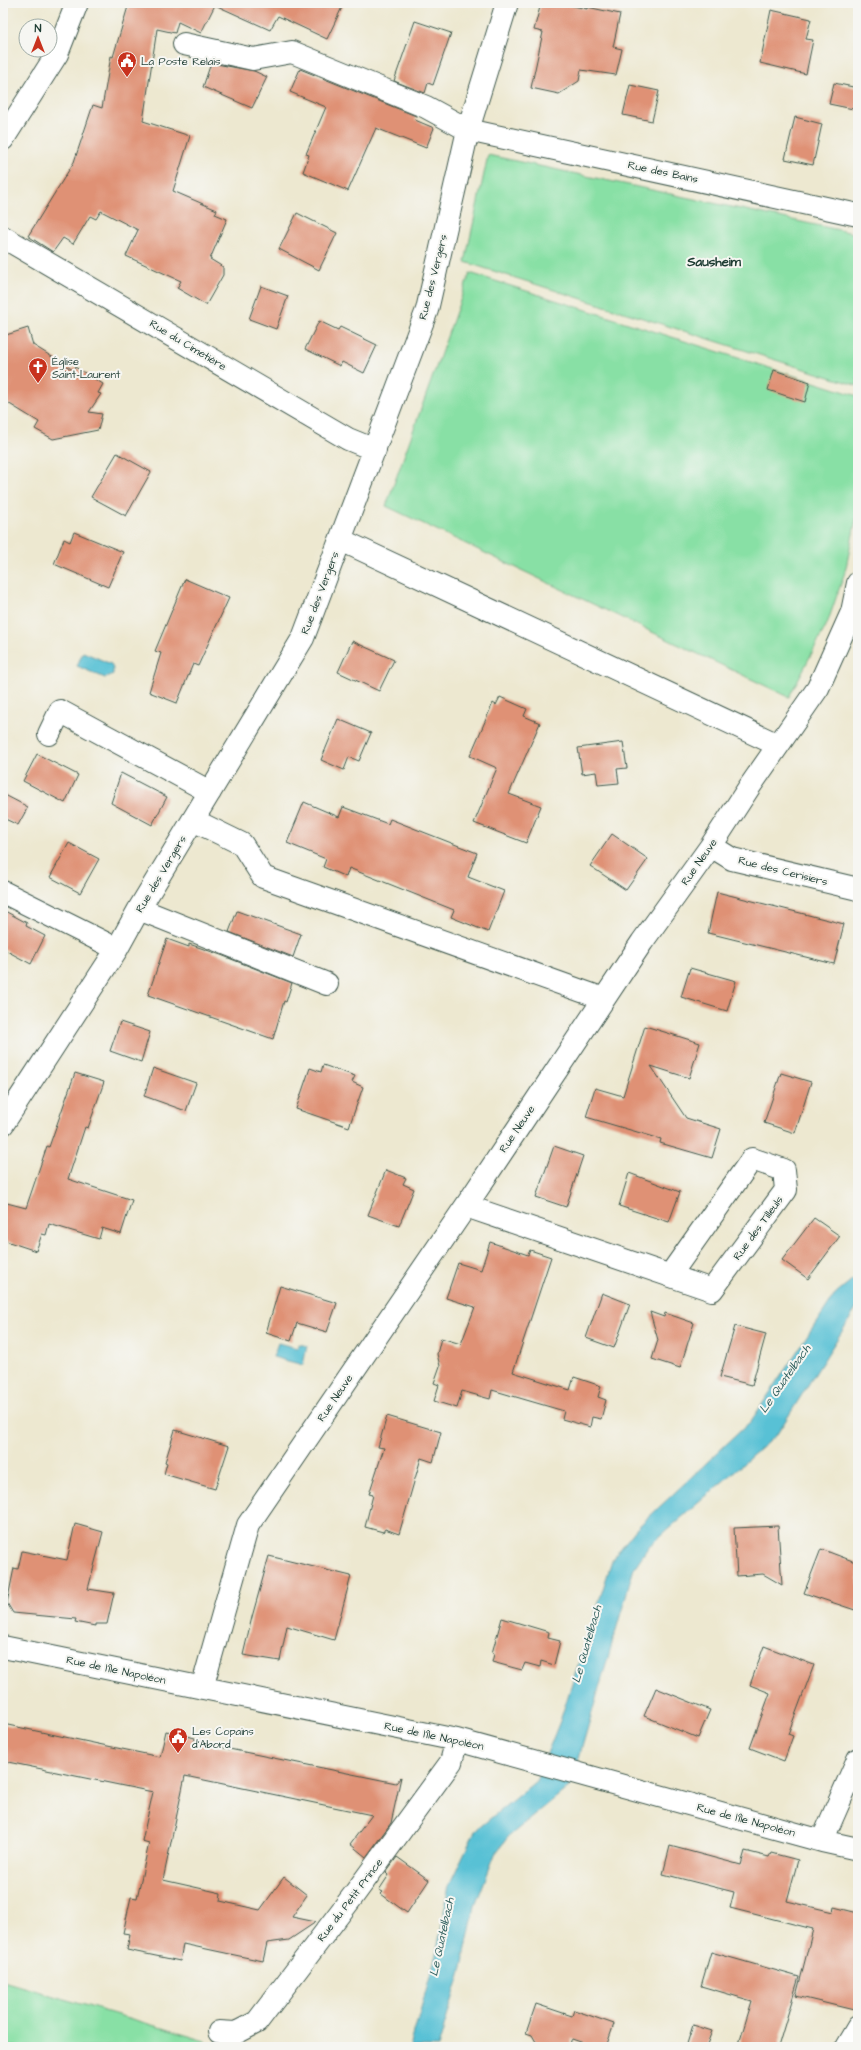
<svg xmlns="http://www.w3.org/2000/svg" width="861" height="2050" font-family="'Architects Daughter',sans-serif">
	<style>
		.green { fill: #88e0a5; stroke: #548e6c }
		.water { fill: #59c1d5; stroke: #3c7f84 }
		.building { fill: #df9174 }
		.lines { fill: none; stroke-linecap: round; stroke-linejoin: round }
		.minor-casing { stroke: #3e574b; stroke-width: 24 }
		.major-casing { stroke: #3e574b; stroke-width: 24 }
		.minor { stroke: #fff; stroke-width: 22 }
		.major { stroke: #fff; stroke-width: 22 }
		.labels { text-anchor: middle; dominant-baseline: central; stroke-width: 4; stroke-linejoin: round; paint-order: stroke }
		.poi-label { font-size: 11px; fill: #1f3d34; stroke: #f6f6f2; text-anchor: start }
		.street-label { font-size: 11px; fill: #1f3d34; stroke: #f6f6f2 }
		.water-label { font-size: 12px; font-style: italic; fill: #2e5e5c; stroke: #f6f6f2 }
		.quarter-label { font-size: 13px; font-weight: bold; fill: #1f3d34; stroke: #f6f6f2 }
	</style>
	<rect width="100%" height="100%" fill="#f6f6f2"/>
	<filter id="ink" filterUnits="userSpaceOnUse"><feTurbulence type="fractalNoise" baseFrequency=".025" numOctaves="2"/><feDisplacementMap in="SourceGraphic" scale="8" xChannelSelector="R" yChannelSelector="G"/><feConvolveMatrix kernelMatrix="1 2 1 2 8 2 1 2 1" color-interpolation-filters="sRGB"/></filter>
	<filter id="wash" filterUnits="userSpaceOnUse"><feTurbulence type="fractalNoise" baseFrequency=".012" numOctaves="4" result="noise"/><feDisplacementMap in="SourceGraphic" scale="16" xChannelSelector="R" yChannelSelector="G"/><feGaussianBlur stdDeviation="0.9" result="paint"/><feColorMatrix in="noise" values="0 0 0 0 0 0 0 0 0 0 0 0 0 0 0 0 0 1.4 0 .05"/><feComposite in="paint" operator="in"/></filter>
	<g filter="url(#wash)">
		<rect width="100%" height="100%" fill="#ede8d0"/>
		<path class="green" d="M 488,155 L 858,234 L 858,386 L 465,262 Z
			M 470,273 L 858,396 L 858,510 L 845,572 L 827,624 L 789,697 L 386,506 Z
			M 3,1981 L 206,2041 L 208,2047 L 3,2047 Z"/>
		<path class="water" d="M 83,652 L 111,664 L 113,669 L 113,674 L 105,678 L 77,666 Z
			M 858,1275 L 858,1306 L 777,1434 L 649,1546 L 634,1568 L 571,1785 L 508,1837 L 495,1854 L 475,1906 L 461,1971 L 438,2047 L 410,2047 L 437,1951 L 449,1885 L 475,1831 L 536,1781 L 560,1721 L 613,1558 L 637,1528 L 751,1421 L 836,1293 Z
			M 278,1343 L 297,1348 L 299,1344 L 307,1346 L 303,1365 L 273,1357 Z"/>
		<g id="blocks">
			<path class="building" d="M 129,3 L 344,3 L 327,39 L 278,16 L 270,30 L 215,5 L 201,33 L 178,22 L 175,33 L 157,29 L 143,121 L 190,136 L 173,191 L 217,210 L 215,214 L 227,219 L 210,259 L 223,267 L 223,275 L 206,305 L 177,288 L 181,281 L 126,256 L 138,230 L 101,211 L 96,219 L 90,216 L 73,244 L 63,238 L 53,252 L 28,236 L 74,162 L 93,105 L 102,108 L 111,56 L 113,57 Z
				M 541,3 L 559,3 L 587,9 L 587,7 L 620,14 L 613,47 L 622,49 L 616,75 L 581,70 L 579,81 L 559,94 L 531,88 L 543,32 L 534,30 Z
				M 771,10 L 811,19 L 806,39 L 813,40 L 806,74 L 760,63 Z
				M 415,21 L 451,33 L 433,85 L 428,83 L 425,93 L 394,81 Z
				M 211,63 L 254,71 L 267,77 L 252,108 L 203,87 Z
				M 300,69 L 416,116 L 415,120 L 434,128 L 426,148 L 376,128 L 348,191 L 303,172 L 309,155 L 306,154 L 326,107 L 290,92 Z
				M 834,83 L 858,88 L 858,110 L 829,104 Z
				M 630,85 L 659,91 L 652,121 L 623,115 Z
				M 795,117 L 822,124 L 813,165 L 785,159 Z
				M 297,213 L 337,233 L 319,270 L 279,249 Z
				M 261,286 L 288,296 L 276,329 L 249,319 Z
				M 319,321 L 338,330 L 340,327 L 377,345 L 364,373 L 342,362 L 340,366 L 305,349 Z
				M 28,328 L 33,345 L 73,370 L 75,367 L 103,384 L 98,393 L 101,394 L 89,412 L 102,414 L 98,430 L 53,439 L 35,429 L 39,422 L 3,400 L 3,336 Z
				M 774,370 L 810,382 L 805,402 L 768,390 Z
				M 117,453 L 151,472 L 126,516 L 91,497 Z
				M 74,532 L 123,552 L 108,587 L 54,564 L 64,539 L 70,542 Z
				M 185,579 L 229,598 L 198,666 L 193,664 L 177,703 L 149,692 L 161,653 L 155,651 Z
				M 352,641 L 394,660 L 379,691 L 338,672 Z
				M 500,697 L 527,709 L 524,716 L 540,723 L 509,794 L 541,806 L 526,843 L 474,823 L 497,768 L 470,756 L 493,703 L 496,705 Z
				M 338,719 L 371,733 L 359,761 L 349,757 L 344,770 L 321,760 Z
				M 623,742 L 627,768 L 617,769 L 619,783 L 598,785 L 596,772 L 582,774 L 578,748 Z
				M 37,754 L 78,775 L 65,803 L 23,781 Z
				M 121,773 L 167,797 L 152,825 L 111,803 Z
				M 3,794 L 28,807 L 18,825 L 3,818 Z
				M 304,802 L 339,817 L 343,807 L 388,824 L 390,819 L 477,853 L 468,877 L 504,891 L 488,932 L 451,917 L 454,910 L 349,868 L 346,877 L 323,867 L 326,859 L 287,843 Z
				M 612,834 L 648,859 L 626,890 L 590,866 Z
				M 69,843 L 99,859 L 80,893 L 50,877 Z
				M 717,892 L 844,924 L 834,964 L 708,933 Z
				M 3,910 L 27,923 L 26,926 L 45,936 L 31,964 L 3,949 Z
				M 237,911 L 301,934 L 293,957 L 229,932 Z
				M 167,939 L 189,947 L 189,944 L 221,955 L 292,983 L 286,1002 L 284,1001 L 273,1039 L 148,995 Z
				M 690,968 L 736,981 L 727,1011 L 681,997 Z
				M 120,1022 L 150,1032 L 141,1062 L 110,1051 Z
				M 645,1026 L 700,1043 L 689,1078 L 651,1066 L 686,1118 L 721,1129 L 712,1158 L 660,1143 L 661,1139 L 586,1117 L 595,1088 L 623,1096 Z
				M 323,1065 L 355,1076 L 352,1082 L 363,1087 L 349,1127 L 296,1109 L 310,1068 L 321,1072 Z
				M 153,1068 L 196,1083 L 186,1111 L 144,1096 Z
				M 75,1073 L 104,1082 L 88,1128 L 85,1127 L 68,1179 L 132,1200 L 121,1234 L 102,1228 L 99,1239 L 49,1224 L 46,1235 L 42,1234 L 36,1251 L 3,1240 L 3,1202 L 26,1208 L 47,1146 L 49,1147 Z
				M 781,1073 L 811,1082 L 795,1133 L 764,1123 Z
				M 554,1146 L 583,1156 L 566,1207 L 536,1197 Z
				M 386,1170 L 406,1178 L 403,1184 L 414,1189 L 399,1226 L 368,1215 Z
				M 629,1173 L 680,1192 L 669,1222 L 619,1206 Z
				M 814,1218 L 840,1236 L 808,1279 L 782,1260 Z
				M 490,1242 L 528,1255 L 530,1250 L 551,1257 L 513,1372 L 570,1390 L 574,1377 L 601,1386 L 598,1397 L 606,1400 L 601,1419 L 592,1417 L 590,1427 L 562,1419 L 564,1411 L 492,1390 L 490,1399 L 462,1391 L 457,1408 L 434,1401 L 439,1385 L 434,1383 L 440,1366 L 437,1354 L 441,1338 L 461,1344 L 475,1307 L 446,1298 L 458,1263 L 481,1270 Z
				M 280,1286 L 337,1303 L 327,1332 L 297,1323 L 291,1341 L 266,1333 Z
				M 602,1293 L 630,1304 L 614,1348 L 586,1338 Z
				M 650,1312 L 664,1317 L 665,1313 L 694,1323 L 680,1368 L 652,1359 L 658,1340 Z
				M 735,1326 L 766,1334 L 752,1385 L 720,1377 Z
				M 387,1416 L 441,1432 L 433,1462 L 421,1458 L 399,1534 L 385,1529 L 383,1532 L 365,1527 L 373,1495 L 369,1494 L 384,1448 L 378,1447 Z
				M 175,1430 L 229,1446 L 215,1489 L 164,1474 L 167,1463 L 165,1462 Z
				M 75,1524 L 103,1532 L 88,1589 L 114,1593 L 107,1624 L 95,1624 L 95,1626 L 75,1622 L 76,1619 L 13,1613 L 7,1603 L 14,1568 L 18,1569 L 22,1551 L 67,1560 Z
				M 778,1526 L 782,1585 L 763,1574 L 737,1576 L 734,1528 Z
				M 821,1549 L 858,1563 L 858,1611 L 804,1593 Z
				M 269,1556 L 351,1576 L 334,1640 L 287,1626 L 280,1661 L 243,1655 L 252,1617 Z
				M 502,1618 L 549,1632 L 548,1638 L 560,1641 L 554,1665 L 541,1661 L 540,1667 L 525,1663 L 522,1670 L 492,1662 L 494,1654 L 492,1653 Z
				M 764,1646 L 814,1665 L 788,1734 L 793,1736 L 784,1761 L 750,1748 L 770,1693 L 750,1685 Z
				M 656,1688 L 710,1710 L 698,1738 L 644,1716 Z
				M 3,1724 L 160,1757 L 166,1731 L 195,1738 L 195,1742 L 396,1783 L 401,1777 L 391,1823 L 366,1857 L 350,1844 L 372,1815 L 185,1776 L 163,1880 L 221,1893 L 220,1901 L 260,1910 L 284,1877 L 307,1895 L 292,1917 L 316,1922 L 289,1940 L 267,1943 L 263,1961 L 183,1944 L 180,1961 L 127,1950 L 130,1934 L 123,1933 L 131,1897 L 137,1898 L 149,1843 L 142,1841 L 153,1792 L 3,1761 Z
				M 670,1846 L 741,1865 L 745,1851 L 769,1857 L 771,1853 L 798,1860 L 787,1901 L 833,1912 L 834,1907 L 858,1913 L 858,2011 L 796,1996 L 813,1929 L 730,1908 L 734,1892 L 663,1874 Z
				M 397,1857 L 429,1880 L 407,1913 L 381,1894 L 383,1892 L 379,1890 L 389,1875 L 386,1872 Z
				M 711,1952 L 799,1977 L 778,2047 L 738,2047 L 752,2001 L 701,1986 Z
				M 536,2004 L 572,2016 L 574,2010 L 614,2024 L 606,2047 L 595,2047 L 572,2039 L 569,2047 L 549,2047 L 536,2042 L 532,2035 L 526,2033 Z
				M 693,2025 L 712,2031 L 706,2047 L 686,2047 Z"/>
		</g>
	</g>
	<g filter="url(#ink)">
		<use href="#blocks" fill-opacity="0" stroke="#3e574b" stroke-width="1"/>
		<g class="lines">
			<defs>
				<path id="minor" d="M 184,44 L 253,59 L 292,52 L 426,107 L 468,130 L 858,215
					M 3,237 L 348,439 L 375,450
					M 341,540 L 778,745
					M 49,734 L 60,711 L 210,792
					M 193,820 L 242,844 L 263,877 L 604,999
					M 711,846 L 732,859 L 858,889
					M 3,892 L 117,949
					M 139,909 L 327,984
					M 3,1124 L 117,949 L 139,909 L 303,638 L 427,310 L 468,130 L 507,3
					M 466,1206 L 712,1290 L 786,1190 L 784,1170 L 752,1159 L 670,1275
					M 3,1647 L 457,1740 L 822,1841 L 858,1849
					M 202,1688 L 248,1525 L 466,1206 L 642,942 L 711,846 L 748,789 L 818,688 L 852,612 L 858,583
					M 822,1841 L 858,1759
					M 219,2032 L 236,2033 L 257,2022 L 353,1896 L 451,1762 L 457,1740
					M 846,2047 L 858,2027"/>
				<path id="major" d="M 3,139 L 57,54 L 77,3"/>
			</defs>
			<use href="#minor" class="minor-casing"/>
			<use href="#major" class="major-casing"/>
			<use href="#minor" class="minor"/>
			<use href="#major" class="major"/>
		</g>
	</g>
	<defs>
		<symbol id="civic-pin" viewBox="-11 -11 22 30"><path d="M0 17L-7.5 6A9.5 9.5 0 1 1 7.5 6Z" fill="#c8321e" stroke="#f6f6f2"/><path d="M-.6-6.5H3V-4.5H.6V-3L4-1V1h2V6H-6V1h2V-1L-.6-3ZM-1.2 2.5V6h2.4V2.5Z" fill="#fff"/></symbol>
		<symbol id="church-pin" viewBox="-11 -11 22 30"><path d="M0 17L-7.5 6A9.5 9.5 0 1 1 7.5 6Z" fill="#c8321e" stroke="#f6f6f2"/><path d="M-1.2-6h2.4v3.5h3.3v2.4h-3.3V6h-2.4V-.1h-3.3v-2.4h3.3Z" fill="#fff"/></symbol>
	</defs>
	<g fill-rule="evenodd">
		<use href="#civic-pin" x="116" y="50" width="22" height="30"/>
		<use href="#church-pin" x="27" y="356" width="22" height="30"/>
		<use href="#civic-pin" x="167" y="1726" width="22" height="30"/>
	</g>
	<g class="labels">
		<g class="poi-label">
			<text x="141" y="61">La Poste Relais</text>
			<text x="52" y="361">Église<tspan x="52" dy="13">Saint-Laurent</tspan></text>
			<text x="192" y="1731">Les Copains<tspan x="192" dy="13">d'Abord</tspan></text>
		</g>
		<g class="street-label">
			<text transform="translate(663 172) rotate(12)">Rue des Bains</text>
			<text transform="translate(433 277) rotate(-76)">Rue des Vergers</text>
			<text transform="translate(188 345) rotate(31)">Rue du Cimetière</text>
			<text transform="translate(320 593) rotate(-69)">Rue des Vergers</text>
			<text transform="translate(699 862) rotate(-55)">Rue Neuve</text>
			<text transform="translate(783 871) rotate(14)">Rue des Cerisiers</text>
			<text transform="translate(161 874) rotate(-59)">Rue des Vergers</text>
			<text transform="translate(517 1129) rotate(-56)">Rue Neuve</text>
			<text transform="translate(758 1228) rotate(-54)">Rue des Tilleuls</text>
			<text transform="translate(335 1398) rotate(-56)">Rue Neuve</text>
			<text transform="translate(116 1670) rotate(12)">Rue de l'Île Napoléon</text>
			<text transform="translate(434 1736) rotate(12)">Rue de l'Île Napoléon</text>
			<text transform="translate(746 1820) rotate(15)">Rue de l'Île Napoléon</text>
			<text transform="translate(350 1900) rotate(-53)">Rue du Petit Prince</text>
		</g>
		<g class="water-label">
			<text transform="translate(785 1379) rotate(-55)">Le Quatelbach</text>
			<text transform="translate(587 1644) rotate(-74)">Le Quatelbach</text>
			<text transform="translate(442 1937) rotate(-78)">Le Quatelbach</text>
		</g>
		<g class="quarter-label">
			<text x="714" y="262">Sausheim</text>
		</g>
	</g>
	<rect width="861" height="2050" fill="none" stroke="#f6f6f2" stroke-width="16"/>
	<g transform="translate(38 38)"><circle r="19" fill="#f6f6f2" stroke="#a0aca6"/>
	<path d="M0-3L7 15L0 10L-7 15Z" fill="#c8321e"/>
	<text y="-6" font-size="11" font-weight="bold" text-anchor="middle" fill="#1f3d34">N</text>
	</g>
</svg>
